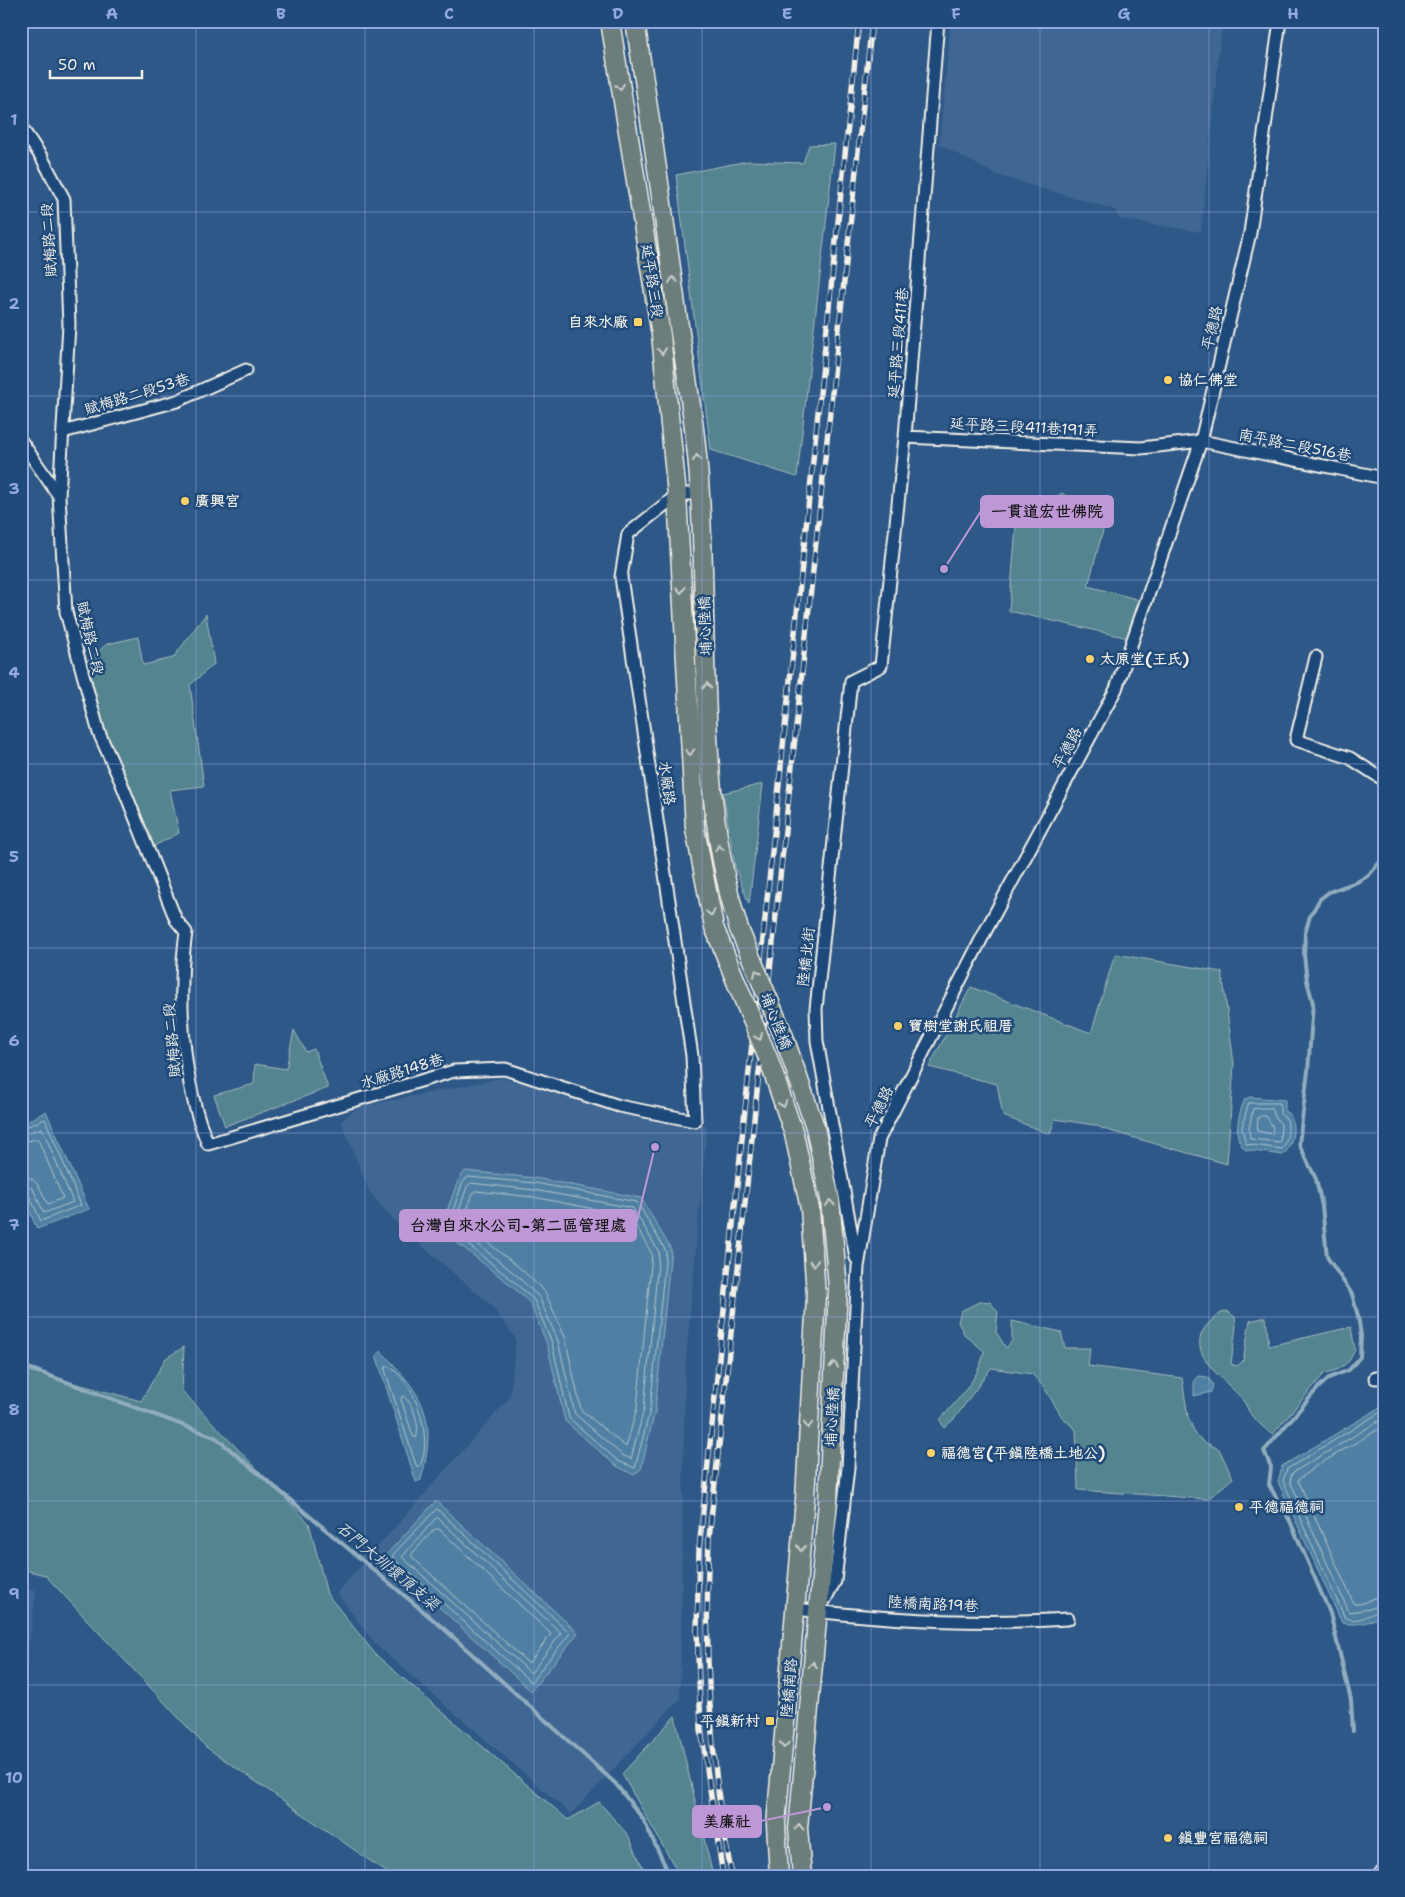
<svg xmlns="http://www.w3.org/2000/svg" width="1405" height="1897" font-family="'Shantell Sans','LXGW WenKai TC',sans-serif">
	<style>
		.built { fill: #3f6693 }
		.green { fill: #528490; stroke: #a3babc }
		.water { fill: #4f80a3; stroke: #91adbf }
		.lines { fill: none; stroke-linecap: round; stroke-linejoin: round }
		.shore { stroke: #b2c4cc; stroke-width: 1 }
		.stream { stroke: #91adbf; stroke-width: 4 }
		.street-casing { stroke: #f4f1e8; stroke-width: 15 }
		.secondary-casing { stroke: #f4f1e8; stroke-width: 20 }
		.primary-casing { stroke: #f4f1e8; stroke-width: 21 }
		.street { stroke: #1f4a7a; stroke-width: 11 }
		.secondary { stroke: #1f4a7a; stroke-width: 16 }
		.primary { stroke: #6c7e7c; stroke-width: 18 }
		.rail-casing { stroke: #f4f1e8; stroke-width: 5.5 }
		.rail { stroke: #1f4a7a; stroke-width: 4; stroke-dasharray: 11; stroke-linecap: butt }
		.primary-bridge-casing { stroke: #f4f1e8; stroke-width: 21; stroke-linecap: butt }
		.primary-bridge { stroke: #6c7e7c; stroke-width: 18 }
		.oneway { stroke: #cbcec8 }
		.grid { fill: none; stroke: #93a8e1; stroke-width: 1; stroke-opacity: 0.55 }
		.poi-dot { fill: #ffd166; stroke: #1f4a7a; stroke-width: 2 }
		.labels { text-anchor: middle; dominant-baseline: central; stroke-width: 5; stroke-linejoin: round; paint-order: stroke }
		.street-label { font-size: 15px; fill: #f4f1e8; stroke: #1f4a7a }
		.poi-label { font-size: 15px; font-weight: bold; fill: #f4f1e8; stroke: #1f4a7a; text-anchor: start }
		.water-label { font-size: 16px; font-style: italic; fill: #dbe0de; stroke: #1f4a7a }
		.leader { fill: none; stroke: #be98d6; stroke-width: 2 }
		.callout-dot { fill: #be98d6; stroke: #1f4a7a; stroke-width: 2 }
		.callout { fill: #be98d6; stroke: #be98d6; stroke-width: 2 }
		.callout-label { font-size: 16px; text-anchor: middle; font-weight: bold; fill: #111 }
		.neatline { fill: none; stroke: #93a8e1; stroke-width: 2 }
		.grid-label { font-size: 16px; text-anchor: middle; font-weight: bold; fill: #93a8e1 }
	</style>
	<rect width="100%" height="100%" fill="#2e5887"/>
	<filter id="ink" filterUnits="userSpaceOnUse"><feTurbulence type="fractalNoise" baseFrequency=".02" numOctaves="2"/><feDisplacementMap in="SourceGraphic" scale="10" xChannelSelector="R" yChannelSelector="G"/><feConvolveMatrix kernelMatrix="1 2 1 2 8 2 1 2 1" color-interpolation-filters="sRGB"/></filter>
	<g filter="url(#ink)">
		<path class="built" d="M 951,21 L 1222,21 L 1201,232 L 1119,219 L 1115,210 L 996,175 L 939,144 Z
			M 502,1078 L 614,1108 L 707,1125 L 685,1371 L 680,1699 L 571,1814 L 376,1645 L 337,1593 L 510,1397 L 516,1339 L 492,1306 L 402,1229 L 370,1193 L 341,1121 L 358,1107 Z
			M 21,1587 L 36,1591 L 21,1705 Z"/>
		<path class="green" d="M 835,144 L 797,477 L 711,450 L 676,175 L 748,161 L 803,163 L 809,145 Z
			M 1062,493 L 1079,505 L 1108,512 L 1088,586 L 1140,600 L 1128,638 L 1009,611 L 1016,527 Z
			M 206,614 L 214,664 L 190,685 L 204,786 L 170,790 L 179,833 L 154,846 L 102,721 L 87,661 L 107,644 L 138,637 L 143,665 L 173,658 Z
			M 763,784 L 749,904 L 735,867 L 723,793 Z
			M 1115,954 L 1222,972 L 1234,1064 L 1227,1164 L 1110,1131 L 1094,1125 L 1055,1119 L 1050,1134 L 1003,1116 L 997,1084 L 929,1067 L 971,987 L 1091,1033 Z
			M 294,1030 L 306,1052 L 314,1049 L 328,1088 L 225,1126 L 214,1095 L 254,1084 L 255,1064 L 286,1069 Z
			M 981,1301 L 990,1302 L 998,1312 L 996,1332 L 1006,1348 L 1012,1341 L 1012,1321 L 1061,1332 L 1065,1348 L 1090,1348 L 1088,1366 L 1182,1378 L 1188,1417 L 1196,1435 L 1204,1442 L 1219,1449 L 1233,1478 L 1208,1499 L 1078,1490 L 1076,1430 L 1062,1417 L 1043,1386 L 1032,1374 L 991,1368 L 955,1418 L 944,1428 L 940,1420 C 957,1400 980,1378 984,1351 L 964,1334 L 958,1322 L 961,1311 Z
			M 1226,1311 L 1235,1317 L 1236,1326 L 1231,1364 L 1237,1366 L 1243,1361 L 1250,1321 L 1266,1317 L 1269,1346 L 1351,1327 L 1355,1350 L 1349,1361 L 1339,1369 L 1324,1374 L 1272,1435 C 1266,1429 1258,1423 1252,1416 C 1248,1411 1246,1404 1242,1399 C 1227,1380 1181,1353 1208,1324 C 1214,1318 1218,1314 1226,1311 Z
			M 184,1347 L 182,1391 L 309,1523 L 327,1594 L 376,1655 L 568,1820 L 599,1802 L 628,1835 L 647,1876 L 392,1876 L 206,1747 L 45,1575 L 21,1569 L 21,1369 L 141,1401 L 166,1358 Z
			M 675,1716 L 713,1876 L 680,1876 L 622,1774 Z"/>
		<path class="water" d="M 1250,1097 L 1285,1100 L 1285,1112 L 1290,1114 C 1296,1126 1293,1146 1283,1155 L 1246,1150 C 1231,1139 1239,1113 1245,1099 Z
			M 46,1111 L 89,1209 L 37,1229 L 21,1190 L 21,1125 Z
			M 465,1171 L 535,1178 L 641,1198 L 671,1249 L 655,1411 L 641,1469 L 634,1475 L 615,1465 L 565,1421 L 547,1344 L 530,1303 L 508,1283 L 440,1229 L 458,1181 Z
			M 381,1351 C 424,1396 438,1417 421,1480 L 416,1482 L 376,1355 Z
			M 1198,1376 L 1208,1377 L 1213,1385 L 1211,1392 L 1194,1396 L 1194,1380 Z
			M 1384,1405 L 1384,1613 C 1372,1623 1357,1626 1342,1623 L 1278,1482 L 1282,1466 Z
			M 436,1501 L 578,1633 L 531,1691 L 384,1557 Z"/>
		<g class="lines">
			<path class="shore" d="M 1249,1103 L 1280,1103 L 1280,1114 L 1287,1119 C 1289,1128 1288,1141 1282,1149 L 1246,1144 L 1242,1128 Z
				M 1272,1108 L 1275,1117 L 1281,1124 L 1280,1142 L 1250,1139 L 1249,1129 L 1253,1109 Z
				M 1261,1116 L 1266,1116 L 1273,1127 L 1272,1134 L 1257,1131 L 1258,1118 Z
				M 21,1129 L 45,1119 L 81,1205 L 41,1221 L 28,1193 L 21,1190
				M 21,1135 L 42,1128 L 73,1202 L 44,1213 L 33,1189 L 21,1184
				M 21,1142 L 38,1139 L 63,1198 L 48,1204 C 40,1191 39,1177 21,1176
				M 468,1177 L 535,1183 L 637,1202 L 666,1251 L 650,1410 L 635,1468 L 618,1461 L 569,1418 L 552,1343 L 534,1300 L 511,1279 L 447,1228 L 462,1184 Z
				M 471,1183 L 534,1190 L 633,1208 L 659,1252 L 644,1409 L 631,1459 L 622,1455 L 575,1414 L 558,1341 L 539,1297 L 515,1274 L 454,1225 L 467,1187 Z
				M 476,1191 L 533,1197 L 630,1216 L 652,1254 L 637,1408 L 626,1447 L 581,1410 L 565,1337 L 545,1292 L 520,1268 L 463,1223 L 473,1193 Z
				M 387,1366 C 415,1377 435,1442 419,1467 L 416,1465 L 385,1370 Z
				M 403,1396 C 413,1402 421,1427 416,1438 L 413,1436 L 401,1399 Z
				M 1384,1410 L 1287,1469 L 1283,1481 L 1345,1618 C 1362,1624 1371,1611 1384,1610
				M 1384,1418 L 1292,1473 L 1290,1481 L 1349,1612 L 1370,1609 L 1384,1603
				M 1384,1426 L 1316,1466 L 1298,1480 L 1354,1604 C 1365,1606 1372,1596 1384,1596
				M 437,1509 L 570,1633 L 531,1682 L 393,1558 L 393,1555 Z
				M 438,1518 L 561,1633 L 531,1673 L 402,1557 L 435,1519 Z
				M 435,1529 L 439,1529 L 551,1634 L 530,1662 L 527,1662 L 412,1557 L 412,1554 Z"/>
			<path class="stream" d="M 21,1365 L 215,1437 L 442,1627 L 615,1783 L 643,1819 L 670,1876
				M 1353,1731 L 1351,1700 L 1330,1613 L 1290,1521 L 1269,1485 L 1271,1467 L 1264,1451 L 1318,1388 L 1329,1378 L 1349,1370 L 1360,1357 L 1361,1336 L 1358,1316 L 1352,1294 L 1327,1257 L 1322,1206 L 1316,1179 L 1299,1144 L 1308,1071 L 1313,1003 L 1307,981 L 1304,955 L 1305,933 L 1310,916 L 1320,899 L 1329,892 L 1357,882 L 1369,875 L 1384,857"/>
			<defs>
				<path id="street" d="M 21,127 L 42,158 L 64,199 L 69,325 L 59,496 L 66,612 L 99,733 L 121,782 L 176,920 L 186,932 C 177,997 182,1084 208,1144 L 454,1071 L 505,1069 L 619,1106 L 695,1121 L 692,1056 L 621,577 L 628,534 L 677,495 L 700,493
					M 63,432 L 177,401 L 246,370
					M 905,437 L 1141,448 L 1201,441 L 1384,478
					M 21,441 L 59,496
					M 1316,657 L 1296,740 L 1350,758 L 1384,780
					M 856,1258 L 817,1041 L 816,1009 L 851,681 L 881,666 L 905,437 L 938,21
					M 1375,1378 L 1384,1378
					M 822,1605 L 835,1581 L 848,1468 L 858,1267 L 879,1139 L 986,930 L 1116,689 L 1201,441 L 1250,233 L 1280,21
					M 796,1609 C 887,1620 977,1625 1068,1619"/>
				<path id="secondary" d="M 1381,1876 L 1384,1874"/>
				<path id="primary" d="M 610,21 L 661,335 L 677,495 L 695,829 L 714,927 L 737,984
					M 635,21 C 650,118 664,215 677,313 C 686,373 697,434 700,495 C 709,637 696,793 739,929
					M 783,1034 L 815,1127 L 830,1200 L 838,1288 L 828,1501 L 798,1828 L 802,1876
					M 768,1058 L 794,1134 L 810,1209 L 816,1295 L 805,1499 L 776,1824 L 779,1876"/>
			</defs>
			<use href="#street" class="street-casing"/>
			<use href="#secondary" class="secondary-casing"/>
			<use href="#primary" class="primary-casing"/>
			<use href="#street" class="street"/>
			<use href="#secondary" class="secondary"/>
			<use href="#primary" class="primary"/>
			<defs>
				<path id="rail" d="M 723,1876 L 701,1729 L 697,1631 L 699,1549 L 859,21
					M 732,1876 C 709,1764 704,1651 709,1538 L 872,21"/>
			</defs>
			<use href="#rail" class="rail-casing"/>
			<use href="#rail" class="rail"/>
			<defs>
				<path id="primary-bridge" d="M 739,929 L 783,1034
					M 737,984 L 768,1058"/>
			</defs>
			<use href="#primary-bridge" class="primary-bridge-casing"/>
			<use href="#primary-bridge" class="primary-bridge"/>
		</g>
		<defs><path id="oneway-chevron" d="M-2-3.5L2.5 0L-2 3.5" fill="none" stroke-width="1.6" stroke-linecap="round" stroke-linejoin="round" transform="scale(1.25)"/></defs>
		<g class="oneway">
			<use href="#oneway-chevron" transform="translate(620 87) rotate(81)"/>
			<use href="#oneway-chevron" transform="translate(673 280) rotate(-98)"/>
			<use href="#oneway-chevron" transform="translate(662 351) rotate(84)"/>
			<use href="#oneway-chevron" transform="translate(697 458) rotate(-96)"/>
			<use href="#oneway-chevron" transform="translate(681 590) rotate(87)"/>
			<use href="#oneway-chevron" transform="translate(707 686) rotate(-92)"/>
			<use href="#oneway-chevron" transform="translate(690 752) rotate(86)"/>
			<use href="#oneway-chevron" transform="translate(719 848) rotate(-100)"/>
			<use href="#oneway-chevron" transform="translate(711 913) rotate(78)"/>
			<use href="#oneway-chevron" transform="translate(757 973) rotate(-113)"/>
			<use href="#oneway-chevron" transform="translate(759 1037) rotate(68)"/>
			<use href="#oneway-chevron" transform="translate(783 1104) rotate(71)"/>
			<use href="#oneway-chevron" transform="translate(830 1203) rotate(-97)"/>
			<use href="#oneway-chevron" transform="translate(814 1263) rotate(86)"/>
			<use href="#oneway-chevron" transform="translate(834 1365) rotate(-87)"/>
			<use href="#oneway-chevron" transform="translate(808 1425) rotate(92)"/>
			<use href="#oneway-chevron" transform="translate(801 1548) rotate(95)"/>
			<use href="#oneway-chevron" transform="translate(813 1665) rotate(-85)"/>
			<use href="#oneway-chevron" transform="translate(784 1745) rotate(95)"/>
			<use href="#oneway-chevron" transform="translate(799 1827) rotate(-89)"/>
		</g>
	</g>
	<path class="grid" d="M 196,21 L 196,1876M 365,21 L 365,1876M 534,21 L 534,1876M 702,21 L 702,1876M 871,21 L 871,1876M 1040,21 L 1040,1876M 1209,21 L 1209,1876M 21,212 L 1384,212M 21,396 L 1384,396M 21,580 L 1384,580M 21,764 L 1384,764M 21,948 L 1384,948M 21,1133 L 1384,1133M 21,1317 L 1384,1317M 21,1501 L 1384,1501M 21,1685 L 1384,1685"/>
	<g class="poi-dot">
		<rect x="633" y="317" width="10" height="10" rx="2.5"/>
		<circle cx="1168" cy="380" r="5"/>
		<circle cx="185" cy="501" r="5"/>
		<circle cx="1090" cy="659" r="5"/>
		<circle cx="898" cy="1026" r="5"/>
		<circle cx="931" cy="1453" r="5"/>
		<circle cx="1239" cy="1507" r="5"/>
		<rect x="765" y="1716" width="10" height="10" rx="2.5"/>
		<circle cx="1168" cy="1838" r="5"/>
	</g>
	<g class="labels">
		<g class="street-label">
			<text transform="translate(49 240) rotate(-94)">賦梅路二段</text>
			<text transform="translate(652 281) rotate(81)">延平路三段</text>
			<text transform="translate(1212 328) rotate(-77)">平德路</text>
			<text transform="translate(898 343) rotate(-85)">延平路三段411巷</text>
			<text transform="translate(137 394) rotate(-17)">賦梅路二段53巷</text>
			<text transform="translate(1024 427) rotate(3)">延平路三段411巷191弄</text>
			<text transform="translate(1295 445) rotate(11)">南平路二段516巷</text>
			<text transform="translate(705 626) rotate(-92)">埔心陸橋</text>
			<text transform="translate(90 638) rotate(77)">賦梅路二段</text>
			<text transform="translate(1067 748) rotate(-62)">平德路</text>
			<text transform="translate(667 783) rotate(82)">水廠路</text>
			<text transform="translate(806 957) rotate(-84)">陸橋北街</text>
			<text transform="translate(776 1021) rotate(68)">埔心陸橋</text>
			<text transform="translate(172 1040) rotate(-95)">賦梅路二段</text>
			<text transform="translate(402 1071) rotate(-17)">水廠路148巷</text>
			<text transform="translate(879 1107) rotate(-63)">平德路</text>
			<text transform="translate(832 1417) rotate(-87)">埔心陸橋</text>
			<text transform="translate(933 1604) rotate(3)">陸橋南路19巷</text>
			<text transform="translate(789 1688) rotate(-85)">陸橋南路</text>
		</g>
		<g class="poi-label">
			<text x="628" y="322" text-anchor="end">自來水廠</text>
			<text x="1178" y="380">協仁佛堂</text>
			<text x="195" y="501">廣興宮</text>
			<text x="1100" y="659">太原堂(王氏)</text>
			<text x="908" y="1026">寶樹堂謝氏祖厝</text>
			<text x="941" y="1453">福德宮(平鎮陸橋土地公)</text>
			<text x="1249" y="1507">平德福德祠</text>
			<text x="760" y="1721" text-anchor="end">平鎮新村</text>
			<text x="1178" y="1838">鎮豐宮福德祠</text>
		</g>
		<g class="water-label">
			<text transform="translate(388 1566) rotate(40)">石門大圳環頂支渠</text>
		</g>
	</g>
	<path class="leader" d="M944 569L981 511M655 1147L636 1225M827 1807L761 1821"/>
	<g class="callout-dot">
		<circle cx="944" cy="569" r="5"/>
		<circle cx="655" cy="1147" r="5"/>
		<circle cx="827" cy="1807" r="5"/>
	</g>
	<g class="callout">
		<rect x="981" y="496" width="132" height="31" rx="5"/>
		<rect x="400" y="1210" width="236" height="31" rx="5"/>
		<rect x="693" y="1806" width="68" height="31" rx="5"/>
	</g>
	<g class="callout-label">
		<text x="1047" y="517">一貫道宏世佛院</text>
		<text x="518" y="1231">台灣自來水公司-第二區管理處</text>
		<text x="727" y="1827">美廉社</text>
	</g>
	<rect width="1405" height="1897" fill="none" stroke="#1f4a7a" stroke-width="55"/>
	<path d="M50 70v8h92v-8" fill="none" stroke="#f4f1e8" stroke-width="2.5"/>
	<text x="58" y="70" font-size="15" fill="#f4f1e8" stroke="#1f4a7a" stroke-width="4" paint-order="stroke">50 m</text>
	<rect x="28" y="28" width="1350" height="1842" class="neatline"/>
	<g class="grid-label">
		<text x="112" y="19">A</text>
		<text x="281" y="19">B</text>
		<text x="449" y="19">C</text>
		<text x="618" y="19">D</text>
		<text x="787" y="19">E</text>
		<text x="956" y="19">F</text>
		<text x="1124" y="19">G</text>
		<text x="1293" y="19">H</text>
		<text x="14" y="125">1</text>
		<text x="14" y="309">2</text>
		<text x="14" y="494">3</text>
		<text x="14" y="678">4</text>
		<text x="14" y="862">5</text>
		<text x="14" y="1046">6</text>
		<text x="14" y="1230">7</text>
		<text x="14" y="1415">8</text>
		<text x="14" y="1599">9</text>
		<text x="14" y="1783">10</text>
	</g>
</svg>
